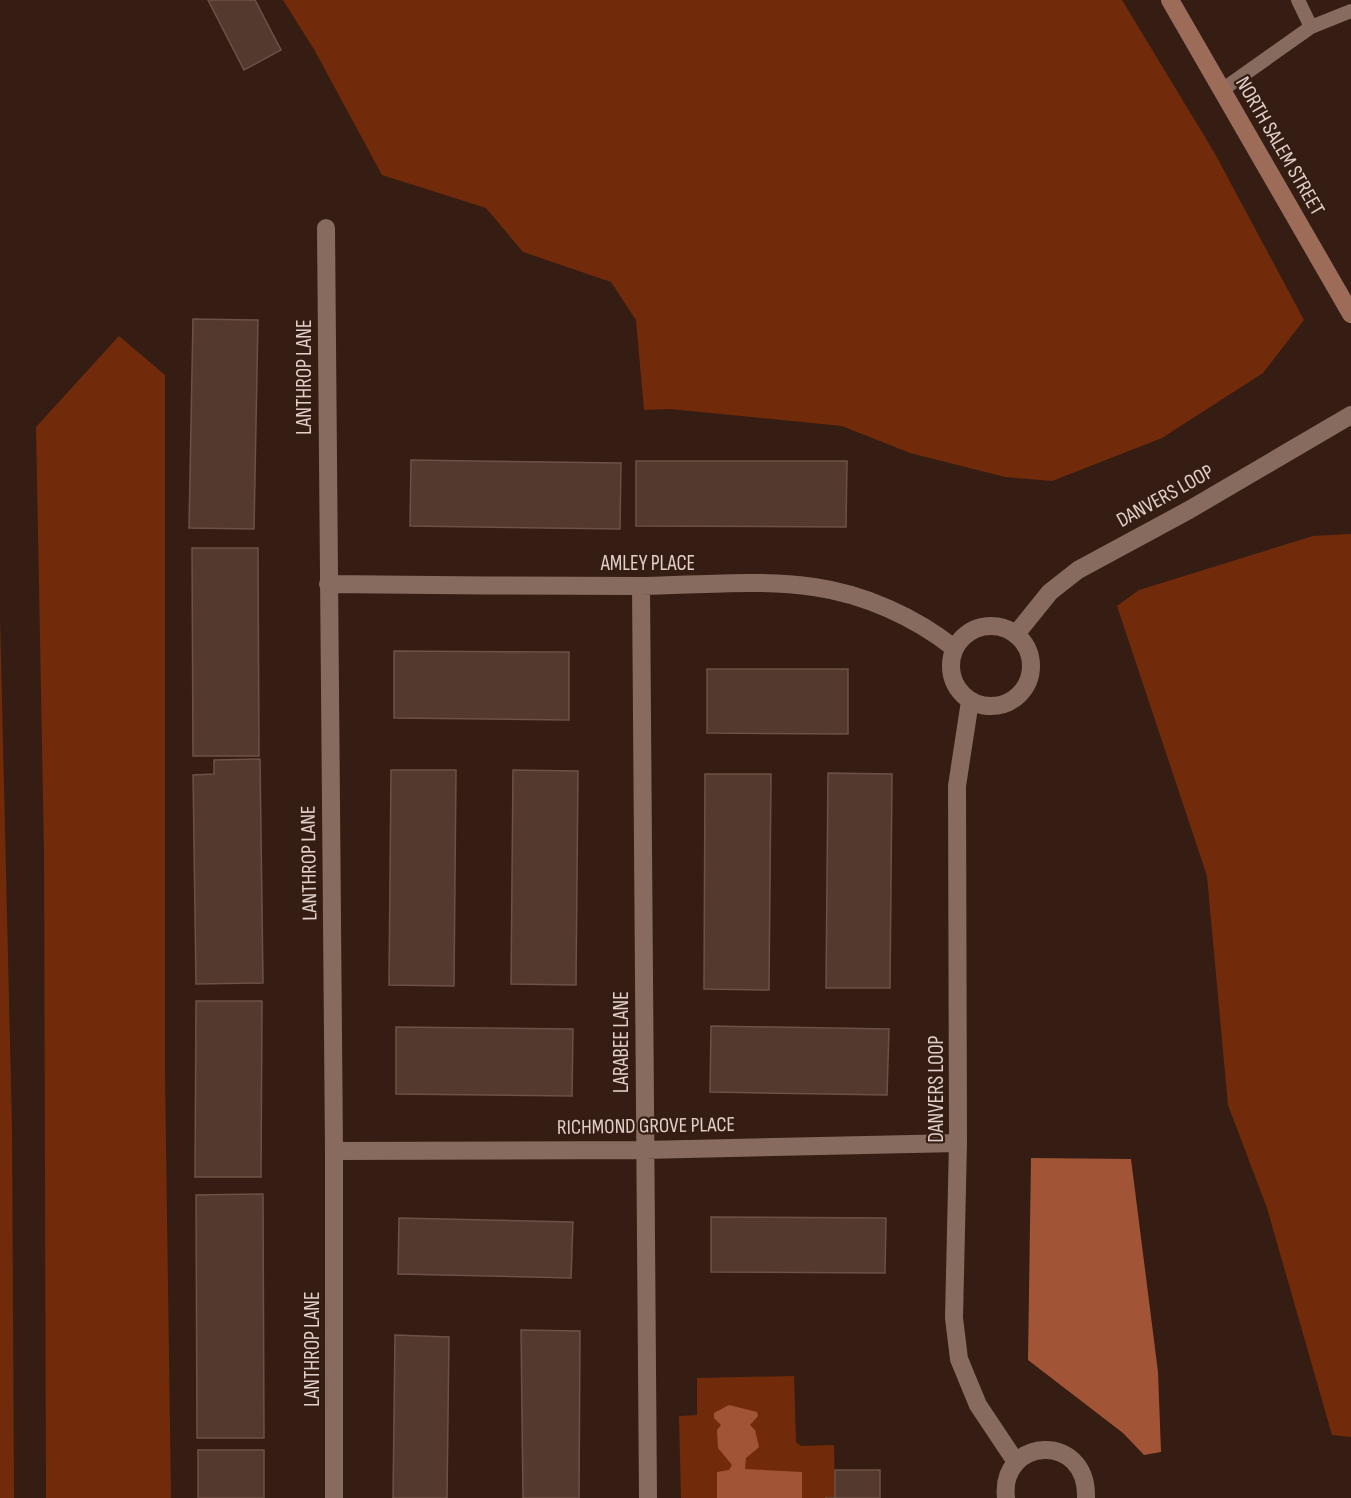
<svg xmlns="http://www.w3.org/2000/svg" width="1351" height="1498" font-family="'Sofia Sans Condensed',sans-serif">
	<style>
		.green { fill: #712b0b }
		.water { fill: #a25536 }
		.building { fill: #54392f; stroke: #6d5146; stroke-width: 1.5 }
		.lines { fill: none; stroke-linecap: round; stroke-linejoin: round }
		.lane { stroke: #886b5f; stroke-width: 14 }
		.street { stroke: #886b5f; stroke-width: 18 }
		.secondary { stroke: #9d6c59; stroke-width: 18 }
		.labels { text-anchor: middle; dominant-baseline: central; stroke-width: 4.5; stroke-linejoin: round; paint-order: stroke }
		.street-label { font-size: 21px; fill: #e1d0ca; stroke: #351d13 }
	</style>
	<rect width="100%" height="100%" fill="#351d13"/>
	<path class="green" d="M 283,0 L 1122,0 L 1214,152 L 1304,320 L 1263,373 L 1162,438 L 1052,481 L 1005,477 L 910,453 L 842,426 L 670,409 L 644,410 L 636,320 L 611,282 L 523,252 L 486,208 L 382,175 L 315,51 Z
		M 119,336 L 165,375 L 165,1073 L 171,1498 L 46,1498 L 44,851 L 36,427 Z
		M 1351,534 L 1351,1437 L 1332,1435 L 1267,1208 L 1228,1105 L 1207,876 L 1117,606 L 1139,590 L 1313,536 Z
		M 0,616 L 12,1128 L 14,1498 L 0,1498 Z
		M 794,1376 L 796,1442 L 801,1446 L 834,1445 L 835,1498 L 681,1498 L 679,1416 L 697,1415 L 697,1378 Z"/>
	<path class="water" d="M 1031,1158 L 1131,1159 L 1158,1372 L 1161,1452 L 1144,1455 L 1123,1433 L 1028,1360 Z
		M 729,1405 L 757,1412 L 758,1416 L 750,1425 L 755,1430 L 759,1447 L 746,1458 L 745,1469 L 802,1472 L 802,1498 L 717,1498 L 717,1472 L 729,1470 L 732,1465 L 718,1448 L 717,1430 L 721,1425 L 714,1418 L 714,1413 Z"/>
	<path class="building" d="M 208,0 L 255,0 L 281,50 L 244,70 Z
		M 193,319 L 258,320 L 254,529 L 189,528 Z
		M 411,460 L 621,463 L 620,529 L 410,526 Z
		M 636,461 L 847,461 L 846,527 L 636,526 Z
		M 192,548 L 258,548 L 259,756 L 193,756 Z
		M 394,651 L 569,652 L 569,720 L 394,718 Z
		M 707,669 L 848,669 L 848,734 L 707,733 Z
		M 260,759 L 263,983 L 196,984 L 193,775 L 214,774 L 214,760 Z
		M 391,770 L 456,770 L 454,986 L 389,985 Z
		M 513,770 L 578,771 L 576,985 L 511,984 Z
		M 828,773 L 892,774 L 890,988 L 826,988 Z
		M 705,774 L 771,774 L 769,990 L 704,989 Z
		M 196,1001 L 262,1001 L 261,1177 L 195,1177 Z
		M 711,1026 L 889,1029 L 887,1095 L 710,1092 Z
		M 396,1027 L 573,1029 L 572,1096 L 396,1094 Z
		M 263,1194 L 264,1438 L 197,1438 L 196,1195 Z
		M 711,1217 L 886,1218 L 885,1273 L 711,1272 Z
		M 399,1218 L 573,1222 L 571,1278 L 398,1274 Z
		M 521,1330 L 580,1331 L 579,1498 L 523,1498 Z
		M 395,1335 L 449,1337 L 447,1498 L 393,1498 Z
		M 198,1450 L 264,1450 L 264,1498 L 198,1498 Z
		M 835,1470 L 880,1470 L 880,1498 L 825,1498 L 835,1498 Z"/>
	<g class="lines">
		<path class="lane" d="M 1298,0 L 1311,27
			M 1222,90 L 1311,27 L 1351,11"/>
		<path class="street" d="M 326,228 L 334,1151 L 334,1498
			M 328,584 C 433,585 537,586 642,586 C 699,585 758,579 814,587 C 864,594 915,617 954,648
			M 641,586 L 648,1498
			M951 666a40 40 0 1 1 80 0a40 40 0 1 1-80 0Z
			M 1016,634 L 1050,592 L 1078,570 L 1189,510 L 1351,415
			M 970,701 L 957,786 L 958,1143 L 954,1318 L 959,1359 L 978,1405 L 1016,1462
			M 334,1151 L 644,1150 L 958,1143
			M 1006,1498 C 999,1437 1088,1431 1086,1498"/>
		<path class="secondary" d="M 1170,0 L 1351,314"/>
	</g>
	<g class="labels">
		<g class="street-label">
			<text transform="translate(1280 146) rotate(60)">NORTH SALEM STREET</text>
			<text transform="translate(304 377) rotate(-90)">LANTHROP LANE</text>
			<text transform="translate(1165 496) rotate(-29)">DANVERS LOOP</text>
			<text x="648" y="563">AMLEY PLACE</text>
			<text transform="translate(309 863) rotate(-91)">LANTHROP LANE</text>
			<text transform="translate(621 1042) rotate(-90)">LARABEE LANE</text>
			<text transform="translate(936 1089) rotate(-90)">DANVERS LOOP</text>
			<text transform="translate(646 1126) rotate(-1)">RICHMOND GROVE PLACE</text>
			<text transform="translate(312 1349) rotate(-90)">LANTHROP LANE</text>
		</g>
	</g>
</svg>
